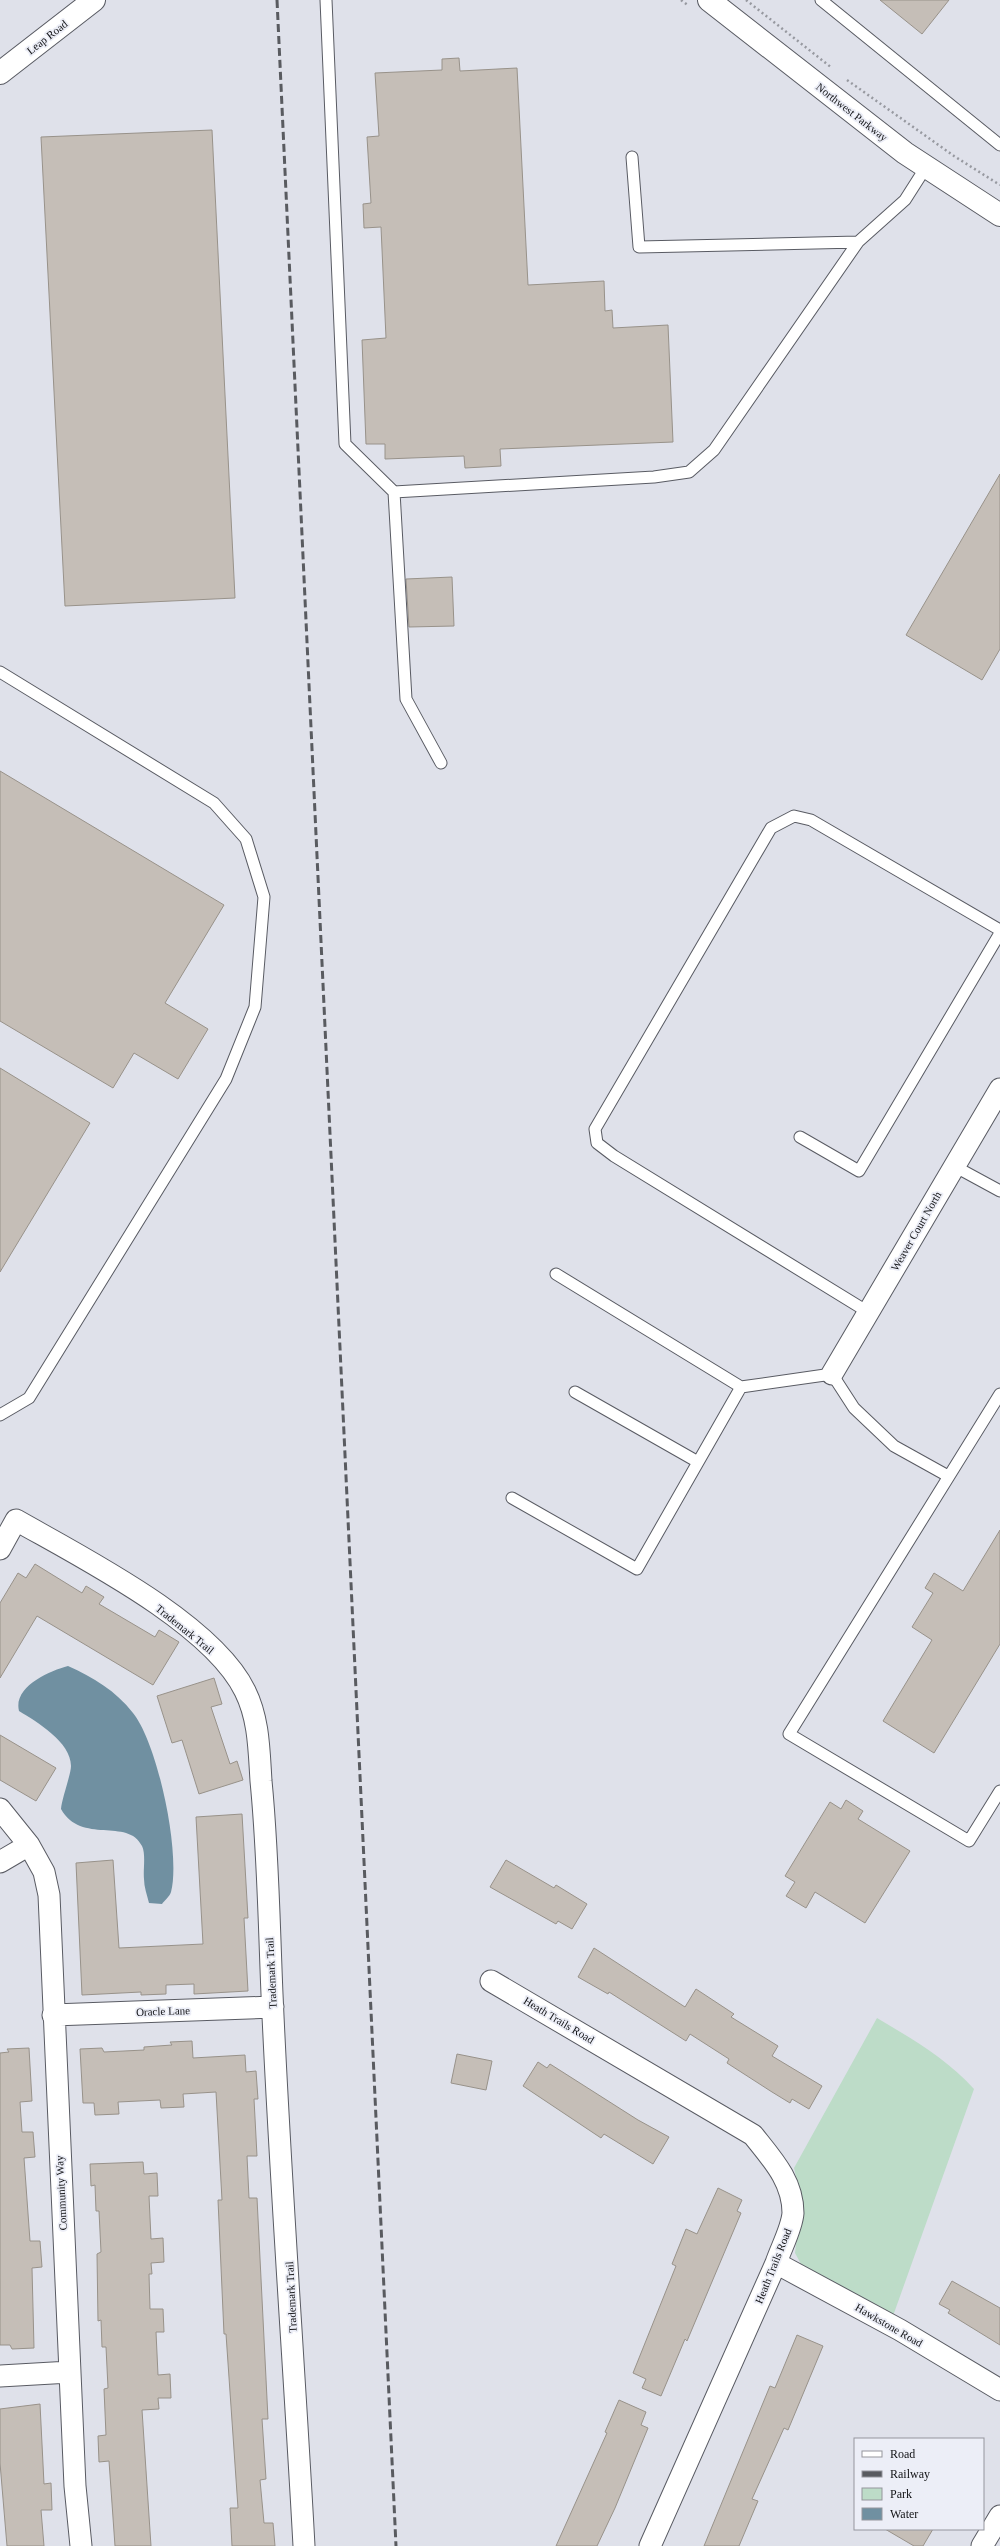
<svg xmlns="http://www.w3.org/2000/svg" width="1000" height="2546" font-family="Georgia,serif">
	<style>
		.green { fill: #bddcc8 }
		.water { fill: #7090a1 }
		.building { fill: #c5beb7; stroke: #98928a }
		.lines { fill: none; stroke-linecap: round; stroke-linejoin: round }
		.service-casing { stroke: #595b63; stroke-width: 13 }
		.minor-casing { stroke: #595b63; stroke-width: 23 }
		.tertiary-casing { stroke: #595b63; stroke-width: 24 }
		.path { stroke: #9799a0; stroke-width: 2.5; stroke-dasharray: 2 3; stroke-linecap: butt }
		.service { stroke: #fff; stroke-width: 11 }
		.minor { stroke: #fff; stroke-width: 21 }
		.tertiary { stroke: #fff; stroke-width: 22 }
		.rail { stroke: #595b60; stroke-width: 3; stroke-dasharray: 8 4; stroke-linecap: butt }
		.labels { text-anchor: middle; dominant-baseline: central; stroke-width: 3.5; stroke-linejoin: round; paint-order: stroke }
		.street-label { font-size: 11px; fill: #121316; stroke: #eceef7 }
	</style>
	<rect width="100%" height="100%" fill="#dfe1ea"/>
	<path class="green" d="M 877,2018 C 912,2039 946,2058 974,2089 L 893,2316 L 801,2264 L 795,2253 L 801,2199 L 794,2168 Z"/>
	<path class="water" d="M 68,1666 C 93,1677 116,1691 133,1713 C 158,1744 181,1854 171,1892 C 170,1896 164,1901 162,1904 L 149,1903 C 147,1895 144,1887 144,1879 C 143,1870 146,1854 142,1846 C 128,1817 81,1845 61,1809 C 62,1798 71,1774 71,1766 C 71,1742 37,1722 19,1711 C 13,1687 49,1671 68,1666 Z"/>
	<path class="building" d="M 880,0 L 949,0 L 922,34 Z
		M 459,58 L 460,71 L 517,68 L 528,285 L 604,281 L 605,311 L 612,310 L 613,328 L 668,325 L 673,442 L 500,449 L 501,466 L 465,468 L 464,456 L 385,459 L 385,444 L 366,444 L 362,340 L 386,338 L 381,227 L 364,228 L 363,204 L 371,203 L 367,137 L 379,136 L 375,73 L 442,70 L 442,59 Z
		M 212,130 L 235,598 L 65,606 L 41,137 Z
		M 1000,474 L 1000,649 L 982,680 L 906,635 Z
		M 452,577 L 454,626 L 409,627 L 406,579 Z
		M 0,771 L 224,905 L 165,1003 L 208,1029 L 178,1079 L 134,1053 L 113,1088 L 0,1021 Z
		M 0,1068 L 90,1123 L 0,1272 Z
		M 1000,1530 L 1000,1644 L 934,1753 L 883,1721 L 932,1640 L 912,1627 L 933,1593 L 925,1588 L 934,1573 L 963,1591 Z
		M 35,1564 L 82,1593 L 86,1586 L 104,1597 L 99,1604 L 155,1637 L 159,1630 L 179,1642 L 153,1685 L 37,1616 L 0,1678 L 0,1603 L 18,1573 L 26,1578 Z
		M 214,1678 L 222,1704 L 211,1707 L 230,1764 L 237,1761 L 243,1780 L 199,1794 L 182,1740 L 172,1743 L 157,1696 Z
		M 0,1735 L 56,1768 L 36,1801 L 0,1780 Z
		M 846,1800 L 863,1811 L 858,1819 L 910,1851 L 865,1923 L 815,1892 L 806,1908 L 786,1896 L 795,1882 L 785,1876 L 830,1802 L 841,1809 Z
		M 242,1814 L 248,1918 L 244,1918 L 248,1991 L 194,1994 L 194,1984 L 166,1985 L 166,1994 L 141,1995 L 141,1992 L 82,1995 L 76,1863 L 113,1860 L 119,1948 L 203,1944 L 196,1817 Z
		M 506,1860 L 554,1888 L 556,1885 L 587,1904 L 572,1929 L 558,1921 L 556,1924 L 490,1887 Z
		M 594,1948 L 685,2007 L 696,1989 L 734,2014 L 731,2017 L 778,2046 L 772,2056 L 822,2086 L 809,2109 L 792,2099 L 790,2103 L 772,2092 L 727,2063 L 729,2059 L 690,2034 L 686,2041 L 609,1992 L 608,1994 L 578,1977 Z
		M 192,2041 L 193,2058 L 245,2055 L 246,2072 L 256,2071 L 258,2099 L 254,2099 L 257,2156 L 247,2156 L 249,2198 L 257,2198 L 268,2419 L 262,2419 L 266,2479 L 260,2480 L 264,2523 L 273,2523 L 275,2546 L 232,2546 L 230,2508 L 238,2508 L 226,2334 L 224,2334 L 218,2200 L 222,2200 L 216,2092 L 183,2094 L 184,2107 L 161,2108 L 160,2100 L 118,2102 L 119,2114 L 95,2115 L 94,2103 L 83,2103 L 80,2049 L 102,2048 L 104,2052 L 144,2050 L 144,2047 L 172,2045 L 170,2042 Z
		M 29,2048 L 32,2101 L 20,2102 L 22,2132 L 33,2132 L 35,2157 L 24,2158 L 30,2241 L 40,2241 L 42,2267 L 32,2268 L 34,2348 L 12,2349 L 10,2345 L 0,2345 L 0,2053 L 9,2052 L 7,2049 Z
		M 457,2054 L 492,2061 L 486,2090 L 451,2083 Z
		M 538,2062 L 547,2068 L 550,2064 L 638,2120 L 669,2137 L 653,2164 L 604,2134 L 601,2138 L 523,2086 Z
		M 143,2162 L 144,2174 L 157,2173 L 158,2196 L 149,2196 L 151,2239 L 163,2238 L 164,2262 L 151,2263 L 152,2274 L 149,2274 L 150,2309 L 163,2309 L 164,2332 L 156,2332 L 158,2375 L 170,2374 L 171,2398 L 158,2398 L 159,2409 L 142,2410 L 151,2546 L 115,2546 L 109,2461 L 99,2462 L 98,2436 L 106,2435 L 104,2389 L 108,2388 L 106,2347 L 102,2347 L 101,2320 L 98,2321 L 97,2254 L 101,2252 L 99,2211 L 96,2211 L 95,2185 L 91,2186 L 90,2164 Z
		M 718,2188 L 742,2200 L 737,2211 L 741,2213 L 687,2341 L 685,2339 L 661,2396 L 642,2388 L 646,2379 L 633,2373 L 676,2266 L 672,2264 L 686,2229 L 697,2234 Z
		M 952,2281 L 1000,2308 L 1000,2345 L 948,2313 L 950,2310 L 939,2304 Z
		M 797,2335 L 823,2346 L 788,2430 L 784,2428 L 752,2499 L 758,2501 L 739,2546 L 704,2546 L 770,2386 L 775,2388 Z
		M 619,2400 L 646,2412 L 641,2425 L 648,2428 L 615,2508 L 597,2546 L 556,2546 L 607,2433 L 605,2432 Z
		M 40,2404 L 44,2484 L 51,2483 L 52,2510 L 41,2510 L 44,2546 L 7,2546 L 0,2463 L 0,2409 Z
		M 885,2529 L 933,2529 L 923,2546 L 914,2546 Z"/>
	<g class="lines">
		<defs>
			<path id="service" d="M 326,0 L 345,444 L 394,492
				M 821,0 L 1000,145
				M 632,157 L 639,247 L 858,242 L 905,200 L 926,167
				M 0,672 L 214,803 L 246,839 L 264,897 L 255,1007 L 226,1079 L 29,1398 L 0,1415
				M 441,763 L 406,699 L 394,492 L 654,477 L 689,472 L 714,450 L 858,242
				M 800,1137 L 859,1171 L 1000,933
				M 954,1166 L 1000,1191
				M 556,1274 L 741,1387 L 832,1374 L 854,1408 L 894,1446 L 948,1476
				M 868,1312 L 614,1156 L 597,1143 L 595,1129 L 771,828 L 794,816 L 811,820 L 1000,930
				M 575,1392 L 698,1462
				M 1000,1394 L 789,1734 L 969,1841 L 1000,1791
				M 512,1498 L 637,1569 L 741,1387"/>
			<path id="minor" d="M 832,1374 L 1000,1089
				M 0,1549 L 16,1520 C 81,1557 212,1623 245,1691 C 259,1719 259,1750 261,1781 C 268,1851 269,1923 272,1994 C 280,2178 294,2362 304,2546
				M 0,1809 L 29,1845 L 44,1872 L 49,1895 L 75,2486 L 81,2546
				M 0,1862 L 29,1845
				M 491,1981 L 753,2135 C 772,2159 793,2181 793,2213 C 792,2228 781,2248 776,2263 L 650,2546
				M 53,2015 L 273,2007
				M 776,2263 L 900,2330 L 1000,2390
				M 0,2376 L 70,2372
				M 982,2546 L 1000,2516"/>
			<path id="tertiary" d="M 709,0 L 905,153 L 1000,215
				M 0,73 L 94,0"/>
		</defs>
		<use href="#service" class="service-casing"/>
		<use href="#minor" class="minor-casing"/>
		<use href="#tertiary" class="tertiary-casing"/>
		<path class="path" d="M 681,0 L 689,6
			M 746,0 L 832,68
			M 847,80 L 954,156 L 1000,185"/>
		<use href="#service" class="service"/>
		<use href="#minor" class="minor"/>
		<use href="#tertiary" class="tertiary"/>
		<path class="rail" d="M 277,0 L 396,2546"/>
	</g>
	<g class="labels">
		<g class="street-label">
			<text transform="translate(47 37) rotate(-38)">Leap Road</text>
			<text transform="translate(852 112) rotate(38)">Northwest Parkway</text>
			<text transform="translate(916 1231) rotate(-60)">Weaver Court North</text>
			<text transform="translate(185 1629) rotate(39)">Trademark Trail</text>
			<text transform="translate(271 1973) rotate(-93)">Trademark Trail</text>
			<text transform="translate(163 2011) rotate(-2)">Oracle Lane</text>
			<text transform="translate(559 2020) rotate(31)">Heath Trails Road</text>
			<text transform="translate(61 2193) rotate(-93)">Community Way</text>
			<text transform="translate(773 2266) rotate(-68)">Heath Trails Road</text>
			<text transform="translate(291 2297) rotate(-93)">Trademark Trail</text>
			<text transform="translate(889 2325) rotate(30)">Hawkstone Road</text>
		</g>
	</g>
	<rect x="854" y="2438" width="130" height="92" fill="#eceef7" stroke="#95969d"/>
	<rect x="862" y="2451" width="20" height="6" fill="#ffffff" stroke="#95969d"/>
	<text x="890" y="2458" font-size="12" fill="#121316">Road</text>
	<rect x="862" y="2471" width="20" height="6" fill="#595b60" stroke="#95969d"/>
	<text x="890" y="2478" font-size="12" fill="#121316">Railway</text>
	<rect x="862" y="2488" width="20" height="12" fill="#bddcc8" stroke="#95969d"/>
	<text x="890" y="2498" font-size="12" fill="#121316">Park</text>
	<rect x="862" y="2508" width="20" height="12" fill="#7090a1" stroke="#95969d"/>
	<text x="890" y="2518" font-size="12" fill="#121316">Water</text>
</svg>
